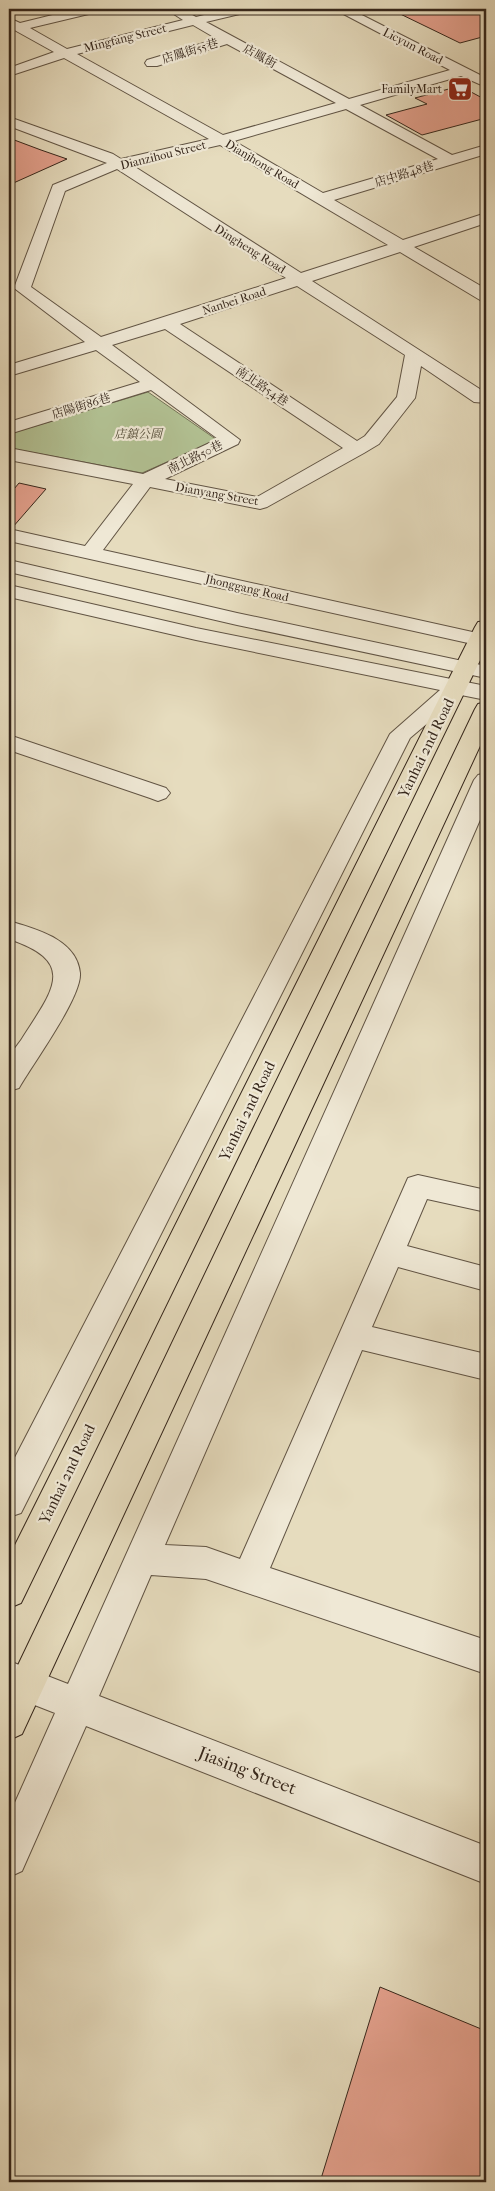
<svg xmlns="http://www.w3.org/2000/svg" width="495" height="2191" font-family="'IM FELL French Canon','Noto Serif TC',serif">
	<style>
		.green { fill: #b2c193; stroke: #747457 }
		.building { fill: #e6a28f; stroke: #35261b }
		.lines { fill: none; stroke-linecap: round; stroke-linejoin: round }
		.minor-casing { stroke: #615444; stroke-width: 2 }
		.major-casing { stroke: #35261b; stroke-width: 2 }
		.minor { fill: #efe8d5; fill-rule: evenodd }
		.major { fill: #e6dcbe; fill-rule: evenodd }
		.labels { text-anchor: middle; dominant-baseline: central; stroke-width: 4.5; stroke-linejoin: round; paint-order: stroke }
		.far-street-label { font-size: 12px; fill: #35261b; stroke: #efe8d5 }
		.far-poi-label { font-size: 12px; fill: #35261b; stroke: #efe8d5; text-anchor: end }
		.far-park-label { font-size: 12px; font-style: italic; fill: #544d39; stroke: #efe8d5 }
		.street-label { font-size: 15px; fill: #35261b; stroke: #efe8d5 }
		.near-street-label { font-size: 18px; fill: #35261b; stroke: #efe8d5 }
	</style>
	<rect width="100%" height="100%" fill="#e6dcbe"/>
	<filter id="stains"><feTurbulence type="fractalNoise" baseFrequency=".004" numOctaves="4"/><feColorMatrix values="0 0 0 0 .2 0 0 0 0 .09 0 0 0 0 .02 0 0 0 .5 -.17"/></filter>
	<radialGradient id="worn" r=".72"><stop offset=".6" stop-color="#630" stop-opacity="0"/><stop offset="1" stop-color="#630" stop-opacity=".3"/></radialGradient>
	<path class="green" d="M 148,392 L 217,440 L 142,473 L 9,448 L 9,434 Z"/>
	<path class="building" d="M 390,9 L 486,9 L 486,36 L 460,43 Z
		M 460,86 L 486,100 L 486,118 L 422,135 L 386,115 L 427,104 L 415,98 Z
		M 9,138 L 41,150 L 67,159 L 9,185 Z
		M 19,483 L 46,489 L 12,528 L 9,527 L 9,495 Z
		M 380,1987 L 486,2031 L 486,2182 L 320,2182 Z"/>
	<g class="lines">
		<defs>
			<path id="minor" d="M 77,9 L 98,9 L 97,12 L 30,28 L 67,49 L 183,20 L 166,9 L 181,9 L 196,17 L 228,9 L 249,9 L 248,12 L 206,22 L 349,99 L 450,70 L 334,9 L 350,9 L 486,78 L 486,87 L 461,76 L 360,105 L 452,155 L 486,145 L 486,154 L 334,200 L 403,240 L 486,213 L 486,223 L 414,247 L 486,289 L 486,301 L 480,300 L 400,252 L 312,281 L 486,393 L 486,403 L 474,402 L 421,366 L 415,398 L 379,444 L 364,453 L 267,507 L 260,509 L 150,487 L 103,550 L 486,635 L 486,647 L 9,541 L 9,529 L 85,546 L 133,484 L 9,460 L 9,448 L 143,474 L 218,439 L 151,390 L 9,434 L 9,422 L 140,382 L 96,350 L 9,376 L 9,365 L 85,342 L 14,288 L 53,185 L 107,163 L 9,126 L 9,117 L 113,154 L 121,159 L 209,139 L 64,58 L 9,76 L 9,68 L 54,52 L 9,27 L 9,18 L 20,23 ZM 193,25 L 217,39 L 147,60 L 145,63 L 147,66 L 157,66 L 227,44 L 336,103 L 223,135 L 77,54 ZM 346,109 L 438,159 L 323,193 L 234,141 ZM 220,145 L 388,245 L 301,273 L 132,165 ZM 117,169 L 286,278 L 101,337 L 31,287 L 65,191 ZM 297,286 L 405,355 L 397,397 L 365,436 L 357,441 L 180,324 ZM 165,329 L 343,448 L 257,497 L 165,479 L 238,444 L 240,440 L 112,345 Z
				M 9,560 L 237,613 L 486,666 L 486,678 L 237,625 L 9,572 Z
				M 9,585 L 196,628 L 486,686 L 486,700 L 461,695 L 410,738 L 21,1513 L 9,1517 L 9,1469 L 390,734 L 440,690 L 196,640 L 9,597 Z
				M 9,735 L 166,788 L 170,793 L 166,798 L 158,801 L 150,798 L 9,750 Z
				M 486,773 L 486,806 L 165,1545 L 206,1547 L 240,1559 L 408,1178 L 418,1175 L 486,1190 L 486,1212 L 427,1199 L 407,1246 L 486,1267 L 486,1291 L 398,1267 L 372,1327 L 486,1354 L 486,1380 L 362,1350 L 270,1568 L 486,1640 L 486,1674 L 206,1579 L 151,1575 L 99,1696 L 486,1846 L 486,1884 L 86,1726 L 22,1871 L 9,1877 L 9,1816 L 55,1713 L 9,1695 L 9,1661 L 68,1684 L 474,780 L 478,775 Z
				M 9,921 C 35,929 77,939 80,973 C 82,997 32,1065 19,1088 L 9,1091 C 8,1082 7,1070 9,1060 C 10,1053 19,1044 23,1037 C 53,990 78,962 9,939 Z"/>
			<path id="major" d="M 486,621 L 486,648 L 21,1603 L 9,1608 L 9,1557 L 475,627 L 478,622 Z
				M 486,702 L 486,733 L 22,1734 L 9,1740 L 9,1684 L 475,709 L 478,704 Z"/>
		</defs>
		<use href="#minor" class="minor-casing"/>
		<use href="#major" class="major-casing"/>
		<use href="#minor" class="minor"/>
		<use href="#major" class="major"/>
	</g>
	<defs>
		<symbol id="supermarket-square" viewBox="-11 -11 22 22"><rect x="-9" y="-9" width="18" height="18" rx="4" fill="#8f2418" stroke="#efe8d5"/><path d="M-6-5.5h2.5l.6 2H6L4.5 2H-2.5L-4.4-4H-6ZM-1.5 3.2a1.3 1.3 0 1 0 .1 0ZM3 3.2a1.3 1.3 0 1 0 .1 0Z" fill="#fff"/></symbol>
	</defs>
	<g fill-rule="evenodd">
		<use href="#supermarket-square" x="446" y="75" width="28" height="28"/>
	</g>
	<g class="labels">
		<g class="far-street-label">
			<text transform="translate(125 38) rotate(-14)">Mingfang Street</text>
			<text transform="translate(413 46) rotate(27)">Licyun Road</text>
			<text transform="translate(190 51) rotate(-17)">店鳳街55巷</text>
			<text transform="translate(260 56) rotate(29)">店鳳街</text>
			<text transform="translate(163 155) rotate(-14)">Dianzihou Street</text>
			<text transform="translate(262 164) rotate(31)">Dianjhong Road</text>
			<text transform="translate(404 174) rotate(-17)">店中路48巷</text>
			<text transform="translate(250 249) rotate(32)">Dingheng Road</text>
			<text transform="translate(234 301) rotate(-18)">Nanbei Road</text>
			<text transform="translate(262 386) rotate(34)">南北路54巷</text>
			<text transform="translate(81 406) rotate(-17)">店陽街86巷</text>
			<text transform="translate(195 457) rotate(-26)">南北路50巷</text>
			<text transform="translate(217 494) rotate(10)">Dianyang Street</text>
			<text transform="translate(247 588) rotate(13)">Jhonggang Road</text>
		</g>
		<g class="far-poi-label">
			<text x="442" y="89">FamilyMart</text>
		</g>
		<g class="far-park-label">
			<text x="138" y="434">店鎮公園</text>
		</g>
		<g class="street-label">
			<text transform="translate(426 748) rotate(-64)">Yanhai 2nd Road</text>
			<text transform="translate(247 1111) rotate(-64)">Yanhai 2nd Road</text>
			<text transform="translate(67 1474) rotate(-64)">Yanhai 2nd Road</text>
		</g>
		<g class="near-street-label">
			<text transform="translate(247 1771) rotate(21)">Jiasing Street</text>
		</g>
	</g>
	<rect width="495" height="2191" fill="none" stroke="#e6dcbe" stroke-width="30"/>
	<rect x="10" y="10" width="475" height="2171" fill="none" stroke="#35261b" stroke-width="2.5"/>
	<rect x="15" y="15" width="465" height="2161" fill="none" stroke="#35261b"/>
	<rect width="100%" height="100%" filter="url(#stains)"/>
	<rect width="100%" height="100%" fill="url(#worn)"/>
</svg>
